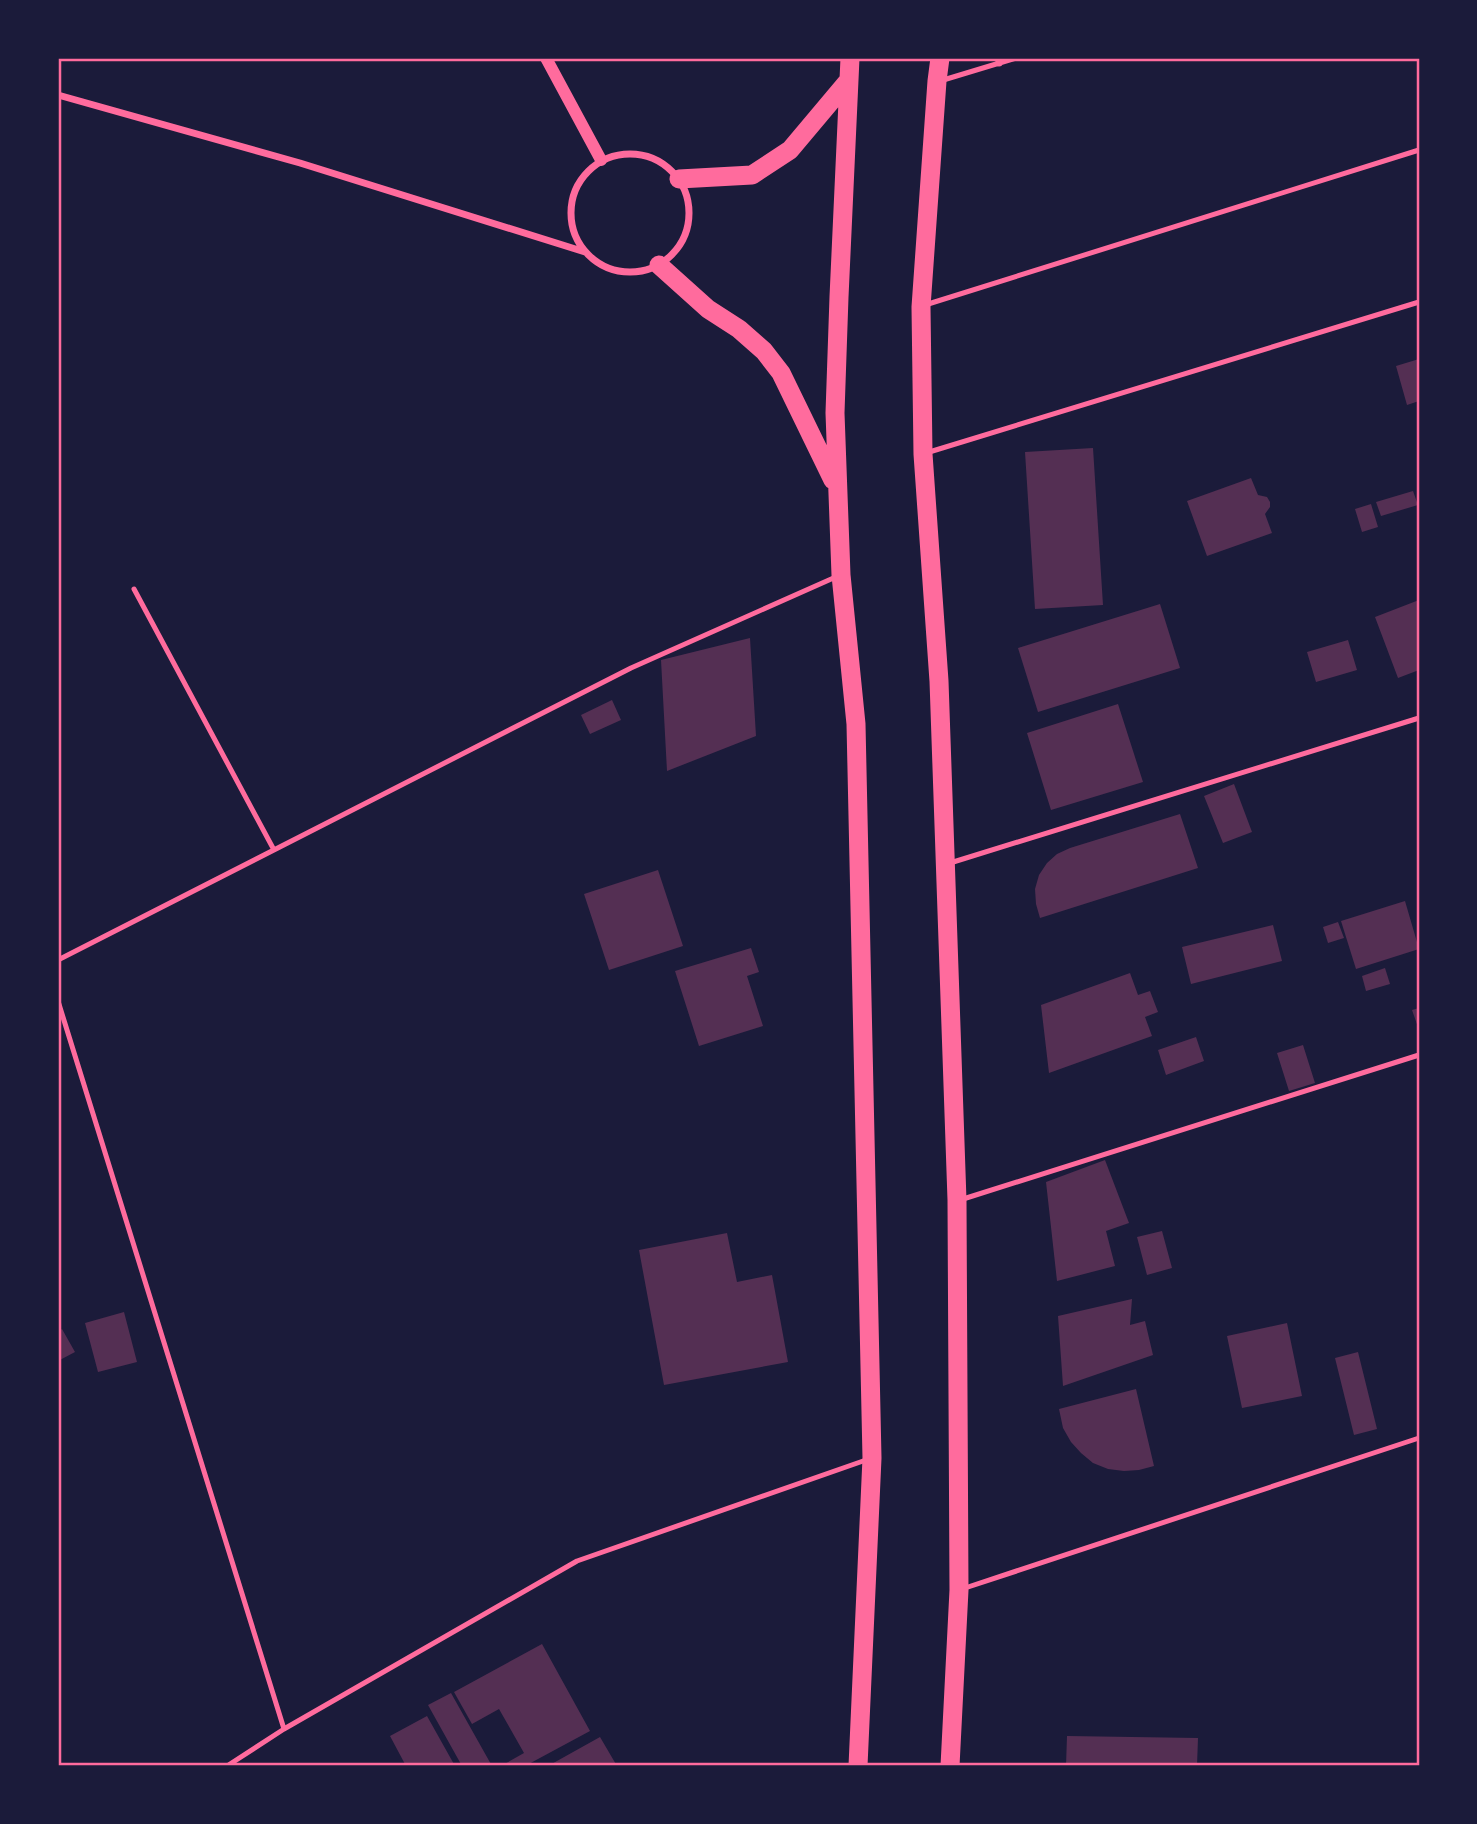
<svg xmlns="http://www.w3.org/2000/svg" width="1477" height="1824" font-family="Jost,sans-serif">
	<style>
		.building { fill: #542f53 }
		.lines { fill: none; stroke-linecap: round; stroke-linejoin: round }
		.service { stroke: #ff6b9d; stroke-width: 5 }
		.minor { stroke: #ff6b9d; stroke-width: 7 }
		.tertiary { stroke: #ff6b9d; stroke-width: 12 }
		.trunk { stroke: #ff6b9d; stroke-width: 19 }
		.neatline { fill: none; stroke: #ff6b9d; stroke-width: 2.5 }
	</style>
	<rect width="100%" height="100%" fill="#1b1b3a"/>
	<path class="building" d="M 1419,359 L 1419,401 L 1407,405 L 1396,366 Z
		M 1093,448 L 1103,605 L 1035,609 L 1025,452 Z
		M 1251,478 L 1258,495 L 1267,497 L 1270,502 L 1270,507 L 1265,514 L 1272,533 L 1207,556 L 1187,501 Z
		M 1413,491 L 1418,505 L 1381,516 L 1376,502 Z
		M 1371,504 L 1378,527 L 1362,532 L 1355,509 Z
		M 1419,600 L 1419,670 L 1398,678 L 1375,617 Z
		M 1160,604 L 1180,668 L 1038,712 L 1018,648 Z
		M 750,638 L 756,736 L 667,771 L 661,660 Z
		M 1348,640 L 1357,670 L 1316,682 L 1307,652 Z
		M 612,700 L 621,720 L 590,734 L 581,715 Z
		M 1118,704 L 1143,782 L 1051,810 L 1027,733 Z
		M 1234,784 L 1252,832 L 1223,843 L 1204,796 Z
		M 1180,814 L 1198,868 L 1040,918 L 1036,904 L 1035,889 L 1039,875 L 1047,863 L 1057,854 L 1070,848 Z
		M 658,870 L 683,946 L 609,970 L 584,894 Z
		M 1405,901 L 1419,949 L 1356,969 L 1341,921 Z
		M 1338,922 L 1344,938 L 1328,943 L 1323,927 Z
		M 1273,925 L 1282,961 L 1191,984 L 1182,947 Z
		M 751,948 L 759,972 L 747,976 L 763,1026 L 699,1046 L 675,971 Z
		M 1385,968 L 1390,984 L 1366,991 L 1362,976 Z
		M 1130,973 L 1138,995 L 1150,991 L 1158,1012 L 1145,1017 L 1152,1036 L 1049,1073 L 1041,1005 Z
		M 1419,1008 L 1419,1030 L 1412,1010 Z
		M 1196,1037 L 1204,1061 L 1166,1075 L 1158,1050 Z
		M 1303,1045 L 1315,1083 L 1289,1091 L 1277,1053 Z
		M 1105,1160 L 1129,1223 L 1106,1231 L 1115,1266 L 1057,1281 L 1046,1182 Z
		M 1162,1231 L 1172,1268 L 1147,1275 L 1137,1237 Z
		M 727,1233 L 737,1282 L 772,1275 L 788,1362 L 664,1385 L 639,1250 Z
		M 1132,1299 L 1130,1325 L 1145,1321 L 1153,1355 L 1063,1386 L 1058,1316 Z
		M 124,1312 L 137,1362 L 98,1372 L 85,1323 Z
		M 1287,1323 L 1302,1396 L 1242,1408 L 1227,1336 Z
		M 62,1329 L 75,1352 L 58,1361 L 58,1332 Z
		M 1358,1352 L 1377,1429 L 1354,1435 L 1335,1358 Z
		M 1136,1389 L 1154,1466 L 1139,1470 L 1124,1471 L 1108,1469 L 1093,1463 L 1081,1453 L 1071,1442 L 1063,1428 L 1059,1409 Z
		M 542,1644 L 590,1731 L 525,1766 L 501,1766 L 524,1753 L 499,1709 L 472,1724 L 454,1692 Z
		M 451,1693 L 492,1766 L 462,1766 L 428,1705 Z
		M 427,1716 L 455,1766 L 406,1766 L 390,1736 Z
		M 1067,1736 L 1198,1738 L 1197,1766 L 1066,1766 Z
		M 600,1737 L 617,1766 L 548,1766 Z"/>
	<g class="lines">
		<path class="service" d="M 940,81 L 1016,58
			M 925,305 L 1419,150
			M 926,453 L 1419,302
			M 134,589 L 274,850
			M 950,863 L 1419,718
			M 58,960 L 631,668 L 838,576
			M 58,1001 L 284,1729
			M 960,1200 L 1419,1055
			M 962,1589 L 1419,1438
			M 227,1766 L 284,1729 L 577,1561 L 866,1460"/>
		<path class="minor" d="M 999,63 L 999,58
			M 58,95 L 300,163 L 585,252
			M571 213a59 59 0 1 1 118 0a59 59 0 1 1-118 0Z"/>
		<path class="tertiary" d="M 546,58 L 601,160"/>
		<path class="trunk" d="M 850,58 L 839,297 L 835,413 L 841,575 L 856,724 L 872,1458 L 858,1766
			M 940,58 L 937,81 L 921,307 L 923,454 L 939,681 L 957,1200 L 959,1590 L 950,1766
			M 679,179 L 752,175 L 790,150 L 848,81
			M 659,265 L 708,309 L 739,329 L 764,351 L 781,373 L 833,480"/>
	</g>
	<rect width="1477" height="1824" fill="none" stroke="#1b1b3a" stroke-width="119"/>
	<rect x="60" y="60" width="1358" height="1704" class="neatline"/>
</svg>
